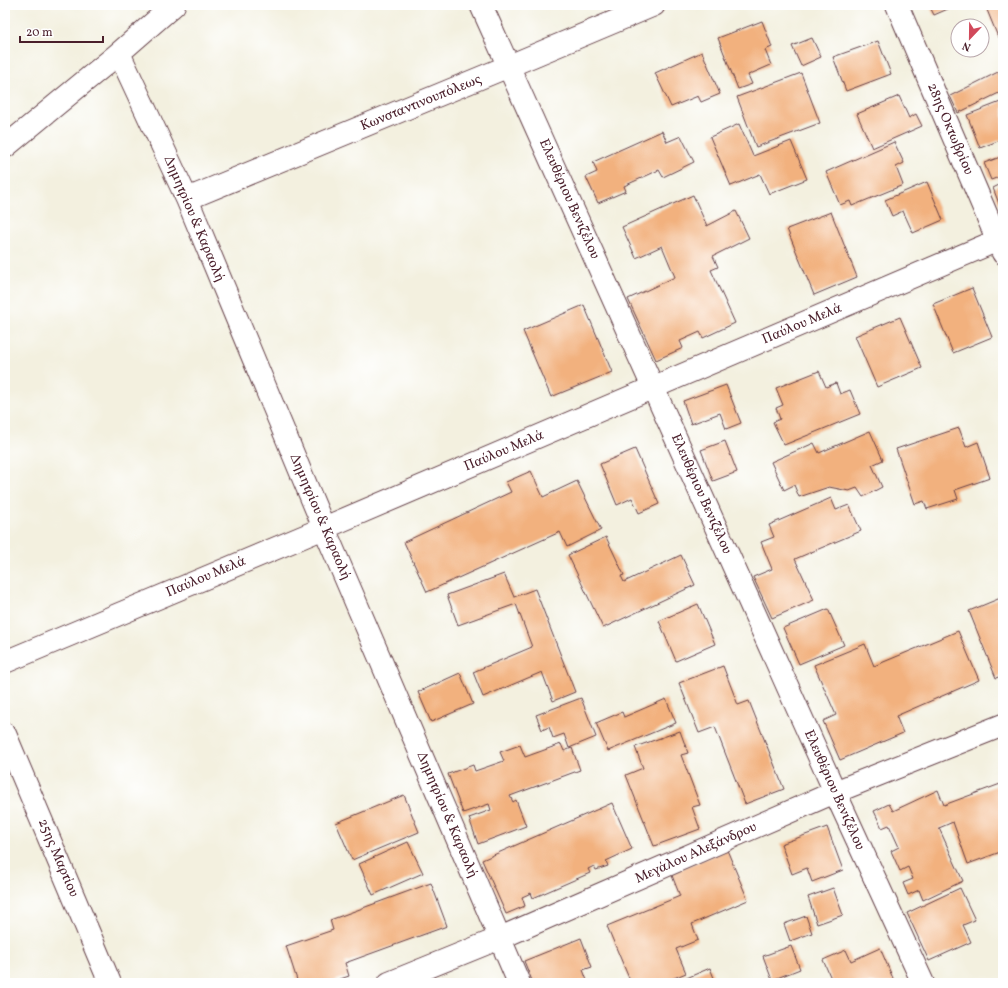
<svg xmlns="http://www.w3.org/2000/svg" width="1008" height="988" font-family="Vollkorn,serif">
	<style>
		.building { fill: #f2b17e }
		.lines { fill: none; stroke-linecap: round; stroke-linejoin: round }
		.minor-casing { stroke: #633e46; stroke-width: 24 }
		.minor { stroke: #fff; stroke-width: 22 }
		.labels { text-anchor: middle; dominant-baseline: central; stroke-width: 3.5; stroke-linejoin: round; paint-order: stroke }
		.street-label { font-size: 14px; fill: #4a1f2b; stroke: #fff }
	</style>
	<rect width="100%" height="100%" fill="#fff"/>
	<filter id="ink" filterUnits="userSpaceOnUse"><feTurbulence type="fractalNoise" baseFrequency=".025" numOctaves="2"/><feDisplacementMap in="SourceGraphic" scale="8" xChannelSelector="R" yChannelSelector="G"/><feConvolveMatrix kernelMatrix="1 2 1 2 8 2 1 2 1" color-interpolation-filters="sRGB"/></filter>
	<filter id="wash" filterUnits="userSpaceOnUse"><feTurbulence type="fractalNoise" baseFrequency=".012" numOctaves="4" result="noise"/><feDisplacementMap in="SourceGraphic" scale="16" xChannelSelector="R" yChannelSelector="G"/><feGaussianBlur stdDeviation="0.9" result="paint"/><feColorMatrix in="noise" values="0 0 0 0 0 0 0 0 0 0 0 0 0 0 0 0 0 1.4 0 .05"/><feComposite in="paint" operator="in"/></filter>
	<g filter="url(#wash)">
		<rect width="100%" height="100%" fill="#f3f0df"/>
		<g id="blocks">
			<path class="building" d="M 929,5 L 957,5 L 934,15 Z
				M 985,5 L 1003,5 L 1003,35 L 998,37 Z
				M 762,21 L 772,47 L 765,50 L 771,65 L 748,75 L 752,84 L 738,89 L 718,38 Z
				M 812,38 L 821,57 L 801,66 L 792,46 Z
				M 878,41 L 891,74 L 846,91 L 833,57 Z
				M 702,52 L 720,94 L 701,102 L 698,96 L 671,107 L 655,73 Z
				M 998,72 L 1003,82 L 1003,91 L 958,113 L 950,96 Z
				M 801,73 L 820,123 L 756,147 L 737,97 Z
				M 899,96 L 909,118 L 916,114 L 922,126 L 872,148 L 857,114 Z
				M 1003,101 L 1003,139 L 980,148 L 967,115 Z
				M 739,124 L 753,156 L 791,141 L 807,179 L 769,194 L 760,174 L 731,186 L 710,137 Z
				M 662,131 L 667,142 L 681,136 L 694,162 L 663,177 L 659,170 L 624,186 L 626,191 L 598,203 L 586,177 L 597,172 L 593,162 Z
				M 894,142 L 904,163 L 896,167 L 903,185 L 852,206 L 850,201 L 840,205 L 826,172 Z
				M 1003,156 L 1003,214 L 993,188 L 1001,184 L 999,177 L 991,180 L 984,163 Z
				M 927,182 L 943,220 L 913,233 L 903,211 L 892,216 L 885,200 Z
				M 693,195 L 707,226 L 736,211 L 749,238 L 713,256 L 718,267 L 711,270 L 735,323 L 703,338 L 700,332 L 680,341 L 683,348 L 656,360 L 628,299 L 675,277 L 662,246 L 636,258 L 622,227 Z
				M 831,212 L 857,277 L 814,295 L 787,229 Z
				M 972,288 L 992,337 L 953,353 L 933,304 Z
				M 584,305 L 612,372 L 551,397 L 523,331 Z
				M 900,317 L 922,368 L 877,387 L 855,336 Z
				M 819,371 L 826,387 L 836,383 L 840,394 L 850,390 L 860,414 L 784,445 L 773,422 L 780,419 L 776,408 L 783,405 L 776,388 Z
				M 726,385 L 741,423 L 726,429 L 720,413 L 691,424 L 683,401 Z
				M 959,428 L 966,447 L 978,442 L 990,478 L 955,490 L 958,499 L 927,509 L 924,501 L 915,504 L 896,449 Z
				M 870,431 L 883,460 L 872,465 L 882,487 L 863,497 L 857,488 L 849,491 L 829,487 L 799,497 L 794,485 L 784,490 L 771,462 L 814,443 L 819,453 Z
				M 725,441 L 737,472 L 713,481 L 701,450 Z
				M 635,449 L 659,504 L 639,513 L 632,498 L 617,505 L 600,464 Z
				M 531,471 L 543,497 L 577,481 L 601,530 L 567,547 L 560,532 L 427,592 L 404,542 L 511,492 L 506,482 Z
				M 831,498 L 836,510 L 849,505 L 861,531 L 795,559 L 814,600 L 772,618 L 753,577 L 772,569 L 761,542 L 774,537 L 769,525 Z
				M 606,537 L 624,575 L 621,576 L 624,582 L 681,555 L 695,585 L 603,628 L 568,555 Z
				M 504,574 L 514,597 L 535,589 L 575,692 L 553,701 L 542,672 L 483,697 L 473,672 L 532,647 L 516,604 L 458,625 L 447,595 Z
				M 1003,597 L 1003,675 L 996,678 L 969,611 Z
				M 698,604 L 715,644 L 676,661 L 659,621 Z
				M 828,609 L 844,645 L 799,664 L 783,628 Z
				M 958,631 L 979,680 L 896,716 L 903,733 L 840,760 L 823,721 L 836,715 L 814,665 L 865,644 L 874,666 Z
				M 723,666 L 738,705 L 749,701 L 784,789 L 745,804 L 715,727 L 699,733 L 679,683 Z
				M 460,673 L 473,704 L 431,722 L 418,692 Z
				M 581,698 L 596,737 L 569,748 L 564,734 L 553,738 L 549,727 L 542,730 L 536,715 Z
				M 666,699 L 676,723 L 608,751 L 596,723 L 622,712 L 624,717 Z
				M 680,731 L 688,753 L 681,755 L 700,805 L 692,807 L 700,829 L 654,846 L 626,775 L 643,768 L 635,747 Z
				M 561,744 L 564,751 L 572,748 L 580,770 L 510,796 L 513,802 L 516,800 L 526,826 L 478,844 L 469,818 L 491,810 L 489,804 L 463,813 L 448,774 L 473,765 L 475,771 L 504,761 L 500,752 L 520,745 L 525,757 Z
				M 1003,783 L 1003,851 L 968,864 L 953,822 L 939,828 L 963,881 L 923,900 L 919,890 L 908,895 L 903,883 L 913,879 L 908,867 L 900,871 L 891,851 L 899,847 L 889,825 L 882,828 L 874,811 L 889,804 L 893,811 L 938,790 L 944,805 Z
				M 404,795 L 419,832 L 352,860 L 336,823 Z
				M 612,803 L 632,849 L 606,861 L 608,866 L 596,870 L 594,866 L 588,869 L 590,873 L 533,898 L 531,893 L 522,897 L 525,906 L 506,914 L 482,860 Z
				M 827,827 L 843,870 L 812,882 L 807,868 L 792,874 L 781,844 Z
				M 408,842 L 423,873 L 373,895 L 359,864 Z
				M 727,850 L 748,900 L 692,924 L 698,940 L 676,949 L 686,973 L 662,983 L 631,983 L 607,926 L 680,896 L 671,873 Z
				M 431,883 L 447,926 L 345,963 L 349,976 L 329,983 L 298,983 L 286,946 L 333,930 L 330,920 Z
				M 833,888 L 843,915 L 817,924 L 808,897 Z
				M 960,888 L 975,920 L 963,925 L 971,942 L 929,961 L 907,913 Z
				M 806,916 L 812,933 L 790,941 L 784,924 Z
				M 581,938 L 592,967 L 583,970 L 588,983 L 533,983 L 524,961 Z
				M 791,946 L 800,969 L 772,980 L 763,956 Z
				M 880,948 L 895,983 L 833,983 L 823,960 L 846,950 L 851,961 Z
				M 710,968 L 716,983 L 675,983 Z"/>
		</g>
	</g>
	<g filter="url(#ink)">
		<use href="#blocks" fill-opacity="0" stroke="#633e46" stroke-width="1"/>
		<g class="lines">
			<defs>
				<path id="minor" d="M 481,5 L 835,792 L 923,983
					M 897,5 L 1003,253
					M 119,53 L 187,199 L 324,528 L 519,983
					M 5,147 L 119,53 L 174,5
					M 187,199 L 509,66 L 654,5
					M 5,662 L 324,528 L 1003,238
					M 5,734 L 110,983
					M 389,983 L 500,938 L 835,792 L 1003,725"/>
			</defs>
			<use href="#minor" class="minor-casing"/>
			<use href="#minor" class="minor"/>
		</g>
	</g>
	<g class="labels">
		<g class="street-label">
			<text transform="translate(421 103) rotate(-22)">Κωνσταντινουπόλεως</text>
			<text transform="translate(950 129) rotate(67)">28ης Οκτωβρίου</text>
			<text transform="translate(569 199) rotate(66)">Ελευθέριου Βενιζέλου</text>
			<text transform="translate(194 219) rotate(67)">Δημητρίου &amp; Καραολή</text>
			<text transform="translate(802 324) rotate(-23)">Παύλου Μελά</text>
			<text transform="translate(504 451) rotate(-23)">Παύλου Μελά</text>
			<text transform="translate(701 494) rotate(66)">Ελευθέριου Βενιζέλου</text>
			<text transform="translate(320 517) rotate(67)">Δημητρίου &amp; Καραολή</text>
			<text transform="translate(206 577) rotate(-23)">Παύλου Μελά</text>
			<text transform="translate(834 790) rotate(66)">Ελευθέριου Βενιζέλου</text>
			<text transform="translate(447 815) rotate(67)">Δημητρίου &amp; Καραολή</text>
			<text transform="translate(696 853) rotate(-24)">Μεγάλου Αλεξάνδρου</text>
			<text transform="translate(58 858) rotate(67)">25ης Μαρτίου</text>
		</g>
	</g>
	<rect width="1008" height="988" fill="none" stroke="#fff" stroke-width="20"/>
	<g transform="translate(970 38) rotate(202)"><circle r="19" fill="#ffffff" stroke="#b7a5aa"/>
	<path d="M0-3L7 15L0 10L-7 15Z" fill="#d1495b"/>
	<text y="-6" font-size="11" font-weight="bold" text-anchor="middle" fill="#4a1f2b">N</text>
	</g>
	<path d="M20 36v6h83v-6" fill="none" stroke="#4a1f2b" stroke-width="2"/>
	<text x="26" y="36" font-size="12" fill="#4a1f2b" stroke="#ffffff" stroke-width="3" paint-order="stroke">20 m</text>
</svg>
